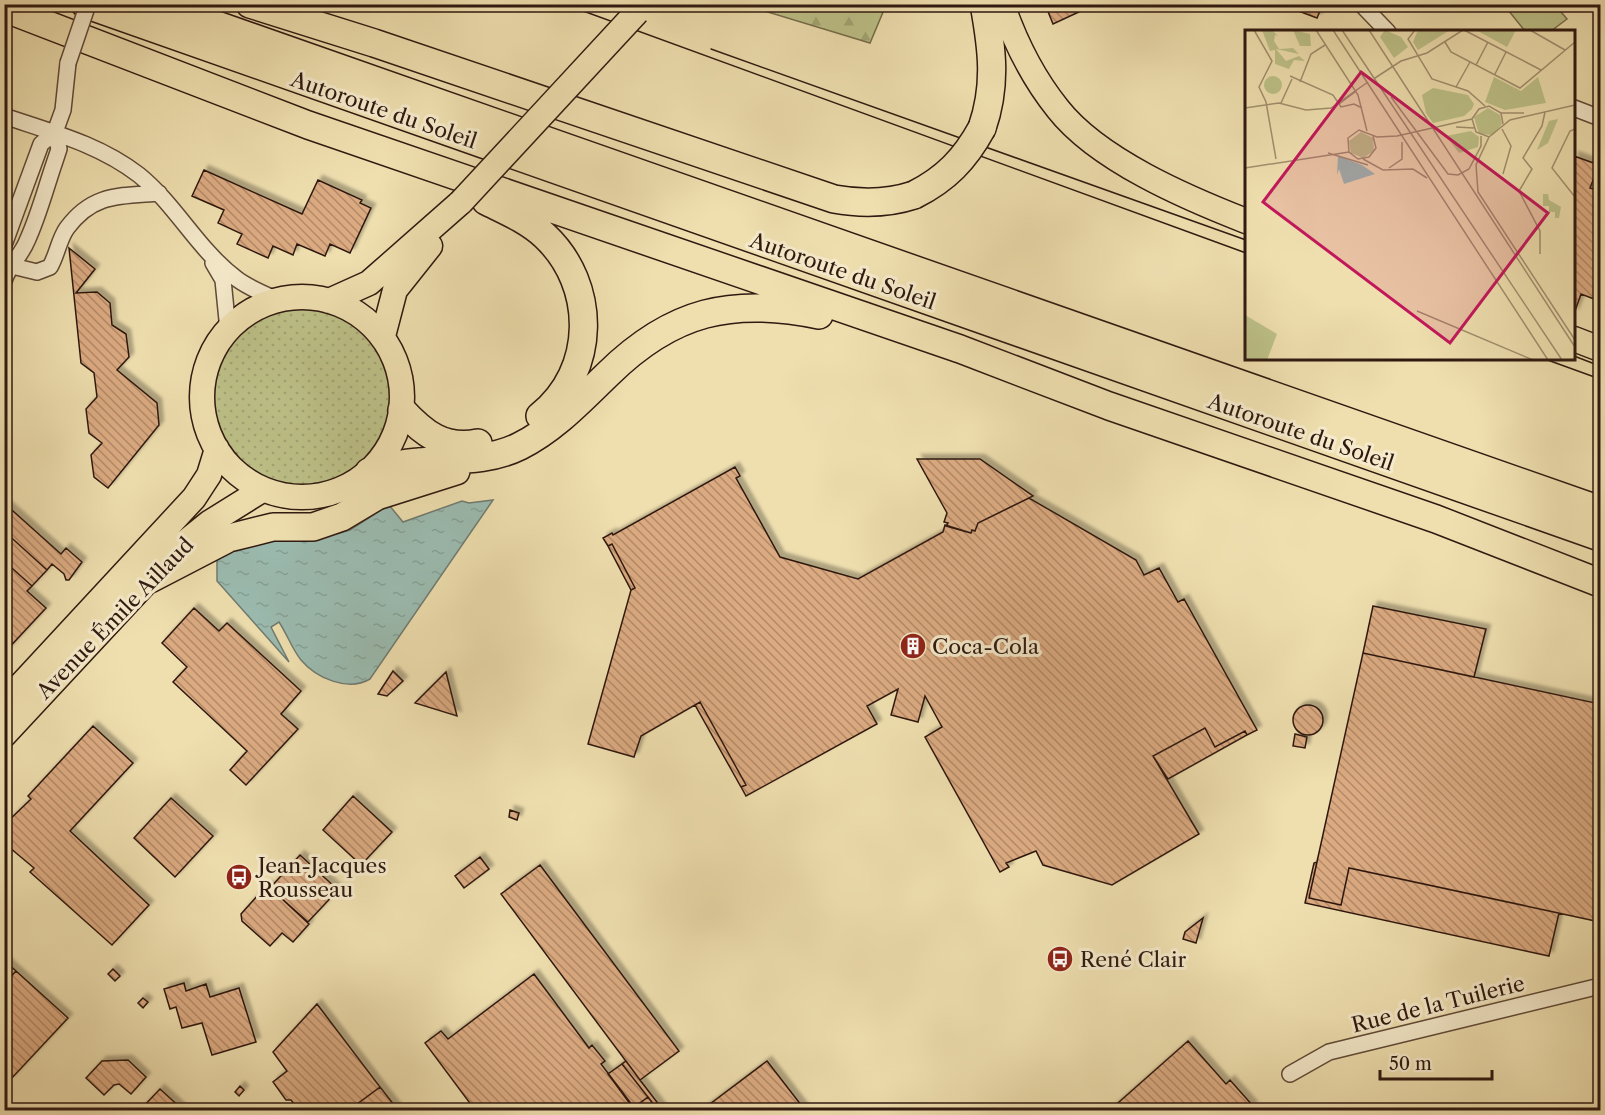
<svg xmlns="http://www.w3.org/2000/svg" width="1605" height="1115" font-family="'Libre Caslon Text',serif">
	<style>
		.grass { fill: url(#grass-dots); stroke: #766d4c; stroke-width: 1.5 }
		.forest { fill: url(#forest-firs); stroke: #766d4c; stroke-width: 1.5 }
		.green { fill: #bdc188; stroke: #766d4c; stroke-width: 1.5 }
		.water { fill: url(#water-ripples); stroke: #707b71; stroke-width: 1.5 }
		.building { fill: url(#building-back-hatch); stroke: #2f1910; stroke-width: 1.5; filter: url(#shadow) }
		.lines { fill: none; stroke-linecap: round; stroke-linejoin: round }
		.street-casing { stroke: #5f4a38; stroke-width: 18 }
		.primary-casing { stroke: #2f1910; stroke-width: 27 }
		.highway-casing { stroke: #2f1910; stroke-width: 30 }
		.street { stroke: #f5eacb; stroke-width: 15 }
		.primary { stroke: #efdfaf; stroke-width: 24 }
		.highway { stroke: #efdfaf; stroke-width: 27 }
		.tram { stroke: #2f1910; stroke-width: 1.5 }
		.street-bridge-casing { stroke: #5f4a38; stroke-width: 18; stroke-linecap: butt }
		.primary-bridge-casing { stroke: #2f1910; stroke-width: 27; stroke-linecap: butt }
		.highway-bridge-casing { stroke: #2f1910; stroke-width: 30; stroke-linecap: butt }
		.street-bridge { stroke: #f5eacb; stroke-width: 15 }
		.primary-bridge { stroke: #efdfaf; stroke-width: 24 }
		.highway-bridge { stroke: #efdfaf; stroke-width: 27 }
		.labels { text-anchor: middle; dominant-baseline: central; stroke-width: 6; stroke-linejoin: round; paint-order: stroke }
		.street-label { font-size: 21px; fill: #2f1910; stroke: #f5eacb }
		.poi-label { font-size: 21px; fill: #2f1910; stroke: #f5eacb; text-anchor: start }
		.inset-road { fill: none; stroke: #a2906f; stroke-width: 1.5 }
		.view { fill: #c2185b; fill-opacity: 0.15; stroke: #c2185b; stroke-width: 3 }
		.inset-edge { fill: none; stroke: #2f1910; stroke-width: 3 }
	</style>
	<defs>
		<pattern id="grass-dots" width="8" height="8" patternUnits="userSpaceOnUse" patternTransform="scale(1.5)"><rect width="8" height="8" fill="#bdc188"/><path d="M2 2h.1M6 6h.1" fill="none" stroke="#a3a574" stroke-width="1.8" stroke-linecap="round"/></pattern>
		<pattern id="forest-firs" width="22" height="20" patternUnits="userSpaceOnUse" patternTransform="scale(1.5)"><rect width="22" height="20" fill="#bdc188"/><path d="M5 1l3.5 6h-7zM16 11l3.5 6h-7z" fill="#a3a574"/></pattern>
		<pattern id="water-ripples" width="26" height="14" patternUnits="userSpaceOnUse" patternTransform="scale(1.5)"><rect width="26" height="14" fill="#9bbcb1"/><path d="M2 4q2-2 4 0t4 0M15 11q2-2 4 0t4 0" fill="none" stroke="#86a197"/></pattern>
		<pattern id="building-back-hatch" width="6" height="6" patternUnits="userSpaceOnUse" patternTransform="scale(1.5)"><rect width="6" height="6" fill="#dbaa81"/><path d="M-1 5l2 2M0 0l6 6M5-1l2 2" fill="none" stroke="#b28a68"/></pattern>
		<filter id="shadow"><feDropShadow dx="4.5" dy="-4.5" stdDeviation="1.5" flood-color="#0004"/></filter>
	</defs>
	<rect width="100%" height="100%" fill="#efdfaf"/>
	<filter id="stains"><feTurbulence type="fractalNoise" baseFrequency=".00333" numOctaves="4"/><feColorMatrix values="0 0 0 0 .2 0 0 0 0 .09 0 0 0 0 .02 0 0 0 .5 -.17"/></filter>
	<radialGradient id="worn" r=".72"><stop offset=".6" stop-color="#630" stop-opacity="0"/><stop offset="1" stop-color="#630" stop-opacity=".3"/></radialGradient>
	<path class="grass" d="M214 396a90 90 0 1 1 180 0a90 90 0 1 1-180 0Z"/>
	<path class="forest" d="M 745,5 L 886,4 L 886,5 L 870,43 Z"/>
	<path class="green" d="M 1504,5 L 1555,5 L 1567,19 L 1551,31 L 1525,31 Z"/>
	<path class="water" d="M 493,500 L 370,679 C 348,692 316,678 301,660 C 292,649 287,634 279,622 L 271,627 L 289,662 L 217,581 L 217,556 L 252,540 L 329,536 L 350,530 L 389,505 L 403,522 L 462,501 L 469,503 Z"/>
	<path class="building" d="M 1045,4 L 1096,4 L 1053,24 Z
		M 1280,4 L 1323,4 L 1317,18 Z
		M 1574,156 L 1599,165 L 1590,188 L 1600,191 L 1600,281 L 1594,299 L 1581,294 L 1574,314 Z
		M 204,170 L 302,214 L 318,180 L 362,200 L 360,203 L 371,208 L 350,253 L 330,244 L 325,256 L 297,244 L 293,255 L 273,246 L 268,258 L 237,244 L 242,234 L 218,223 L 224,210 L 192,196 Z
		M 69,248 L 95,269 L 76,293 L 97,292 L 110,303 L 112,325 L 126,334 L 129,357 L 117,370 L 157,403 L 159,425 L 108,488 L 94,477 L 91,455 L 102,443 L 89,433 L 86,409 L 97,397 L 94,373 L 81,363 Z
		M 917,459 L 980,459 L 1033,496 L 978,523 L 975,531 L 972,530 L 971,533 L 946,526 L 948,523 L 944,522 L 947,513 Z
		M 735,467 L 740,476 L 736,478 L 780,557 L 858,579 L 943,532 L 945,525 L 971,533 L 972,530 L 975,531 L 978,523 L 1029,498 L 1136,560 L 1144,575 L 1159,568 L 1178,602 L 1184,599 L 1257,730 L 1247,735 L 1245,731 L 1215,747 L 1205,728 L 1153,756 L 1199,834 L 1112,885 L 1043,865 L 1036,851 L 1006,863 L 1009,867 L 1000,872 L 925,737 L 942,727 L 925,696 L 918,722 L 891,715 L 898,689 L 867,706 L 877,724 L 746,796 L 741,787 L 746,785 L 700,702 L 641,736 L 634,757 L 588,744 L 631,590 L 635,588 L 612,544 L 608,546 L 603,538 L 612,533 L 613,535 Z
		M 4,503 L 61,554 L 66,548 L 82,562 L 69,580 L 66,580 L 64,574 L 52,564 L 47,570 L 4,531 Z
		M 4,531 L 47,570 L 32,586 L 4,561 Z
		M 612,544 L 635,588 L 631,590 L 608,546 Z
		M 4,561 L 32,586 L 27,591 L 46,608 L 4,653 Z
		M 1373,606 L 1486,629 L 1474,677 L 1363,653 Z
		M 194,608 L 219,631 L 227,623 L 301,691 L 281,714 L 298,729 L 246,785 L 230,770 L 247,751 L 173,682 L 187,667 L 162,643 Z
		M 1363,653 L 1600,704 L 1600,922 L 1349,868 L 1341,905 L 1309,898 Z
		M 393,671 L 403,681 L 387,696 L 378,694 Z
		M 446,672 L 457,716 L 415,703 Z
		M 700,702 L 746,785 L 741,787 L 695,705 Z
		M1293 720a15 15 0 1 1 30 0a15 15 0 1 1-30 0Z
		M 93,726 L 133,763 L 70,831 L 149,905 L 112,945 L 30,872 L 34,868 L 4,843 L 4,825 L 31,799 L 28,796 Z
		M 1205,728 L 1215,747 L 1245,731 L 1247,735 L 1168,779 L 1153,756 Z
		M 1295,734 L 1307,737 L 1305,748 L 1293,746 Z
		M 353,796 L 392,832 L 361,865 L 323,830 Z
		M 171,798 L 213,836 L 175,877 L 134,838 Z
		M 510,810 L 519,813 L 517,820 L 509,817 Z
		M 300,855 L 338,890 L 308,922 L 270,888 Z
		M 480,857 L 489,869 L 464,888 L 455,876 Z
		M 1317,862 L 1309,898 L 1341,905 L 1349,868 L 1559,913 L 1549,956 L 1305,903 L 1314,863 Z
		M 540,865 L 679,1051 L 640,1080 L 501,894 Z
		M 267,885 L 309,924 L 293,942 L 282,933 L 270,946 L 242,921 L 241,914 Z
		M 1203,918 L 1196,943 L 1183,939 L 1185,932 Z
		M 4,960 L 16,971 L 4,984 Z
		M 113,969 L 120,976 L 115,981 L 108,974 Z
		M 16,971 L 68,1018 L 10,1080 L 4,1075 L 4,984 Z
		M 534,974 L 589,1048 L 592,1045 L 605,1061 L 601,1064 L 636,1110 L 475,1110 L 425,1043 L 441,1031 L 448,1039 Z
		M 184,983 L 186,991 L 206,984 L 210,997 L 239,988 L 256,1042 L 212,1055 L 202,1023 L 182,1028 L 176,1007 L 170,1009 L 164,989 Z
		M 143,998 L 148,1002 L 143,1008 L 138,1003 Z
		M 317,1004 L 380,1087 L 349,1110 L 316,1110 L 314,1108 L 299,1110 L 291,1100 L 286,1100 L 273,1082 L 287,1071 L 273,1052 Z
		M 1188,1041 L 1226,1084 L 1230,1080 L 1253,1106 L 1248,1110 L 1203,1110 L 1200,1106 L 1195,1110 L 1110,1110 Z
		M 128,1060 L 146,1077 L 131,1094 L 119,1084 L 114,1085 L 104,1095 L 86,1078 L 102,1061 Z
		M 626,1061 L 640,1080 L 663,1110 L 658,1110 L 622,1064 Z
		M 767,1061 L 805,1110 L 702,1110 Z
		M 622,1064 L 648,1097 L 633,1108 L 608,1074 Z
		M 240,1086 L 244,1090 L 239,1096 L 235,1092 Z
		M 380,1087 L 398,1110 L 349,1110 Z
		M 160,1089 L 183,1110 L 140,1110 Z
		M 648,1097 L 658,1110 L 636,1110 L 633,1108 Z"/>
	<g class="lines">
		<defs>
			<path id="street" d="M 1361,4 L 1388,32
				M 1574,108 L 1600,118
				M 4,116 C 51,132 99,144 139,175 C 176,205 198,250 237,279 C 249,288 264,294 278,300
				M 4,245 L 41,144 L 55,132 L 63,110 L 68,63
				M 213,263 L 223,280 L 228,330
				M 4,264 L 37,272 L 50,267 C 57,255 59,239 67,228 C 93,193 120,196 159,193
				M 4,281 C 9,265 21,256 27,241 C 39,215 46,187 55,161 L 59,149 L 55,132
				M 1290,1074 L 1329,1052 L 1600,986"/>
			<path id="primary" d="M 1002,4 C 1015,42 1033,78 1058,109 C 1098,160 1187,198 1246,221
				M202 397a100 100 0 1 1 200 0a100 100 0 1 1-200 0Z
				M 329,301 L 369,283 L 461,202
				M 383,336 L 395,290 L 430,246
				M 1574,339 L 1600,349
				M 4,703 L 194,498 L 209,475 L 217,449
				M 4,735 L 178,548 L 209,523 L 262,490"/>
			<path id="highway" d="M 85,4 L 1600,537
				M 157,4 L 1600,510
				M 250,4 L 374,43 L 834,199 C 862,204 887,204 914,195
				M 4,8 L 308,125 L 960,349 L 1109,406 L 1436,519 L 1600,583
				M 982,128 C 997,85 992,48 984,4
				M 486,201 C 506,211 528,220 545,236 C 597,285 597,371 540,416
				M 402,410 C 423,433 444,450 478,443
				M 369,472 C 385,467 401,463 418,462 C 452,459 488,462 520,446 C 554,429 581,400 608,374 C 672,311 732,297 819,315
				M 150,579 L 229,538 L 273,527 L 313,527 L 342,517 L 377,496 L 456,471"/>
		</defs>
		<use href="#street" class="street-casing"/>
		<use href="#primary" class="primary-casing"/>
		<use href="#highway" class="highway-casing"/>
		<use href="#street" class="street"/>
		<use href="#primary" class="primary"/>
		<use href="#highway" class="highway"/>
		<path class="tram" d="M 564,4 L 1246,253
			M 711,49 L 1246,240
			M 1574,356 L 1600,366
			M 1542,358 L 1600,379"/>
		<defs>
			<path id="street-bridge" d="M 68,63 L 88,4"/>
			<path id="primary-bridge" d="M 461,202 L 637,12"/>
			<path id="highway-bridge" d="M 914,195 C 946,179 965,159 982,128"/>
		</defs>
		<use href="#street-bridge" class="street-bridge-casing"/>
		<use href="#primary-bridge" class="primary-bridge-casing"/>
		<use href="#highway-bridge" class="highway-bridge-casing"/>
		<use href="#street-bridge" class="street-bridge"/>
		<use href="#primary-bridge" class="primary-bridge"/>
		<use href="#highway-bridge" class="highway-bridge"/>
	</g>
	<defs>
		<symbol id="building-disc" viewBox="-11 -11 22 22"><circle r="9.5" fill="#8f2418" stroke="#f5eacb"/><path d="M-4-6H4V6H1V3H-1V6H-4ZM-2.5-4.3h1.7v1.8h-1.7ZM.8-4.3h1.7v1.8H.8ZM-2.5-1h1.7V.8h-1.7ZM.8-1h1.7V.8H.8Z" fill="#fff"/></symbol>
		<symbol id="bus-disc" viewBox="-11 -11 22 22"><circle r="9.5" fill="#8f2418" stroke="#f5eacb"/><path d="M-5-6H5V4H4V6H2V4H-2V6H-4V4H-5ZM-3.5-4V0h7V-4ZM-3.5 1.2v1.5H-2V1.2ZM2 1.2v1.5H3.5V1.2Z" fill="#fff"/></symbol>
	</defs>
	<g fill-rule="evenodd">
		<use href="#building-disc" x="898" y="631" width="30" height="30"/>
		<use href="#bus-disc" x="224" y="862" width="30" height="30"/>
		<use href="#bus-disc" x="1045" y="944" width="30" height="30"/>
	</g>
	<g class="labels">
		<g class="street-label">
			<text transform="translate(384 110) rotate(19)">Autoroute du Soleil</text>
			<text transform="translate(843 271) rotate(19)">Autoroute du Soleil</text>
			<text transform="translate(1301 432) rotate(19)">Autoroute du Soleil</text>
			<text transform="translate(115 618) rotate(-46)">Avenue Émile Aillaud</text>
			<text transform="translate(1438 1004) rotate(-14)">Rue de la Tuilerie</text>
		</g>
		<g class="poi-label">
			<text x="932" y="646">Coca-Cola</text>
			<text x="258" y="865">Jean-Jacques<tspan x="258" dy="24">Rousseau</tspan></text>
			<text x="1080" y="959">René Clair</text>
		</g>
	</g>
	<g transform="translate(1245 30)">
		<rect width="330" height="330" fill="#efdfaf"/>
		<path d="M 17,0 L 27,0 L 33,6 L 30,5 L 29,11 L 34,19 L 48,18 L 54,24 L 31,19 L 41,31 L 54,26 L 60,31 L 49,30 L 44,39 L 30,34 L 30,20 L 25,21 ZM 48,0 L 65,4 L 66,16 L 55,16 ZM 140,0 L 156,7 L 163,17 L 149,28 L 135,7 ZM 173,0 L 205,0 L 173,20 L 168,12 ZM19 55a9 9 0 1 1 18 0a9 9 0 1 1-18 0ZM 249,47 L 276,61 L 293,47 L 301,73 L 330,68 L 260,80 L 240,72 ZM 188,58 L 223,65 L 229,74 L 227,79 L 219,86 L 188,93 L 181,83 L 177,65 ZM 243,78 L 255,85 L 257,94 L 248,105 L 234,104 L 229,87 ZM 116,102 L 128,108 L 129,121 L 118,128 L 106,123 L 104,111 Z" fill="#bdc188"/>
		<path d="M 226,101 L 234,107 L 233,117 L 214,123 L 201,106 Z" fill="#bdc188"/>
		<path d="M 313,89 L 303,113 L 292,120 L 304,91 Z" fill="#bdc188"/>
		<path d="M 231,0 L 271,0 L 262,17 ZM 298,164 L 303,164 L 304,170 L 316,177 L 314,188 L 310,188 L 310,182 L 304,182 L 304,176 L 298,176 ZM 0,285 L 32,304 L 22,330 L 0,330 Z" fill="#bdc188"/>
		<path d="M 93,126 L 117,135 L 130,144 L 99,154 L 94,139 L 92,145 Z" fill="#9bbcb1"/>
		<path class="inset-road" d="M 9,0 L 27,31 L 14,57 L 21,72 L 31,129M 71,0 L 113,65 L 122,101M 88,0 L 303,330M 97,0 L 317,330M 124,0 L 330,317M 170,0 L 163,9 L 187,49 L 223,61 L 240,76M 219,0 L 296,40M 285,0 L 320,20M 200,12 L 206,22 L 275,58 L 330,12M 231,35 L 243,12M 250,44 L 261,22M 45,46 L 88,65 L 96,77 L 109,74 L 117,78M 130,48 L 156,31 L 182,23 L 218,0M 55,52 L 66,24 L 80,15M 211,57 L 225,32M 146,67 L 203,144 L 213,145 L 224,139 L 236,116 L 236,106M 36,73 L 47,49M 94,74 L 110,62M 0,78 L 34,73 L 61,80 L 86,78 L 123,52M 256,83 L 279,83M 258,94 L 256,83 L 244,76 L 234,79 L 227,89 L 231,102 L 244,107 L 265,90 L 330,75M 211,97 L 229,98M 257,99 L 266,116 L 258,144M 330,99 L 325,101 L 307,138 L 330,167M 128,106 L 131,118 L 124,127 L 113,129 L 104,122 L 103,108 L 114,100 L 132,107 L 152,106 L 227,89M 244,107 L 231,135 L 233,162 L 330,310M 83,123 L 123,135M 118,129 L 138,140 L 168,139 L 182,148M 0,138 L 104,122M 144,138 L 157,129 L 157,112M 295,224 L 295,201 L 274,161 L 287,139 L 278,128 L 297,96 L 300,82M 172,281 L 288,330"/>
		<path class="view" d="M 116,42 L 303,183 L 205,313 L 18,172 Z"/>
		<rect width="330" height="330" class="inset-edge"/>
	</g>
	<rect width="1605" height="1115" fill="none" stroke="#efdfaf" stroke-width="24"/>
	<rect x="6" y="6" width="1593" height="1103" fill="none" stroke="#2f1910" stroke-width="3"/>
	<rect x="12" y="12" width="1581" height="1091" fill="none" stroke="#2f1910" stroke-width="1.5"/>
	<path d="M1380 1070v9h112v-9" fill="none" stroke="#2f1910" stroke-width="3"/>
	<text x="1389" y="1070" font-size="18" fill="#2f1910" stroke="#f5eacb" stroke-width="4.5" paint-order="stroke">50 m</text>
	<rect width="100%" height="100%" filter="url(#stains)"/>
	<rect width="100%" height="100%" fill="url(#worn)"/>
</svg>
